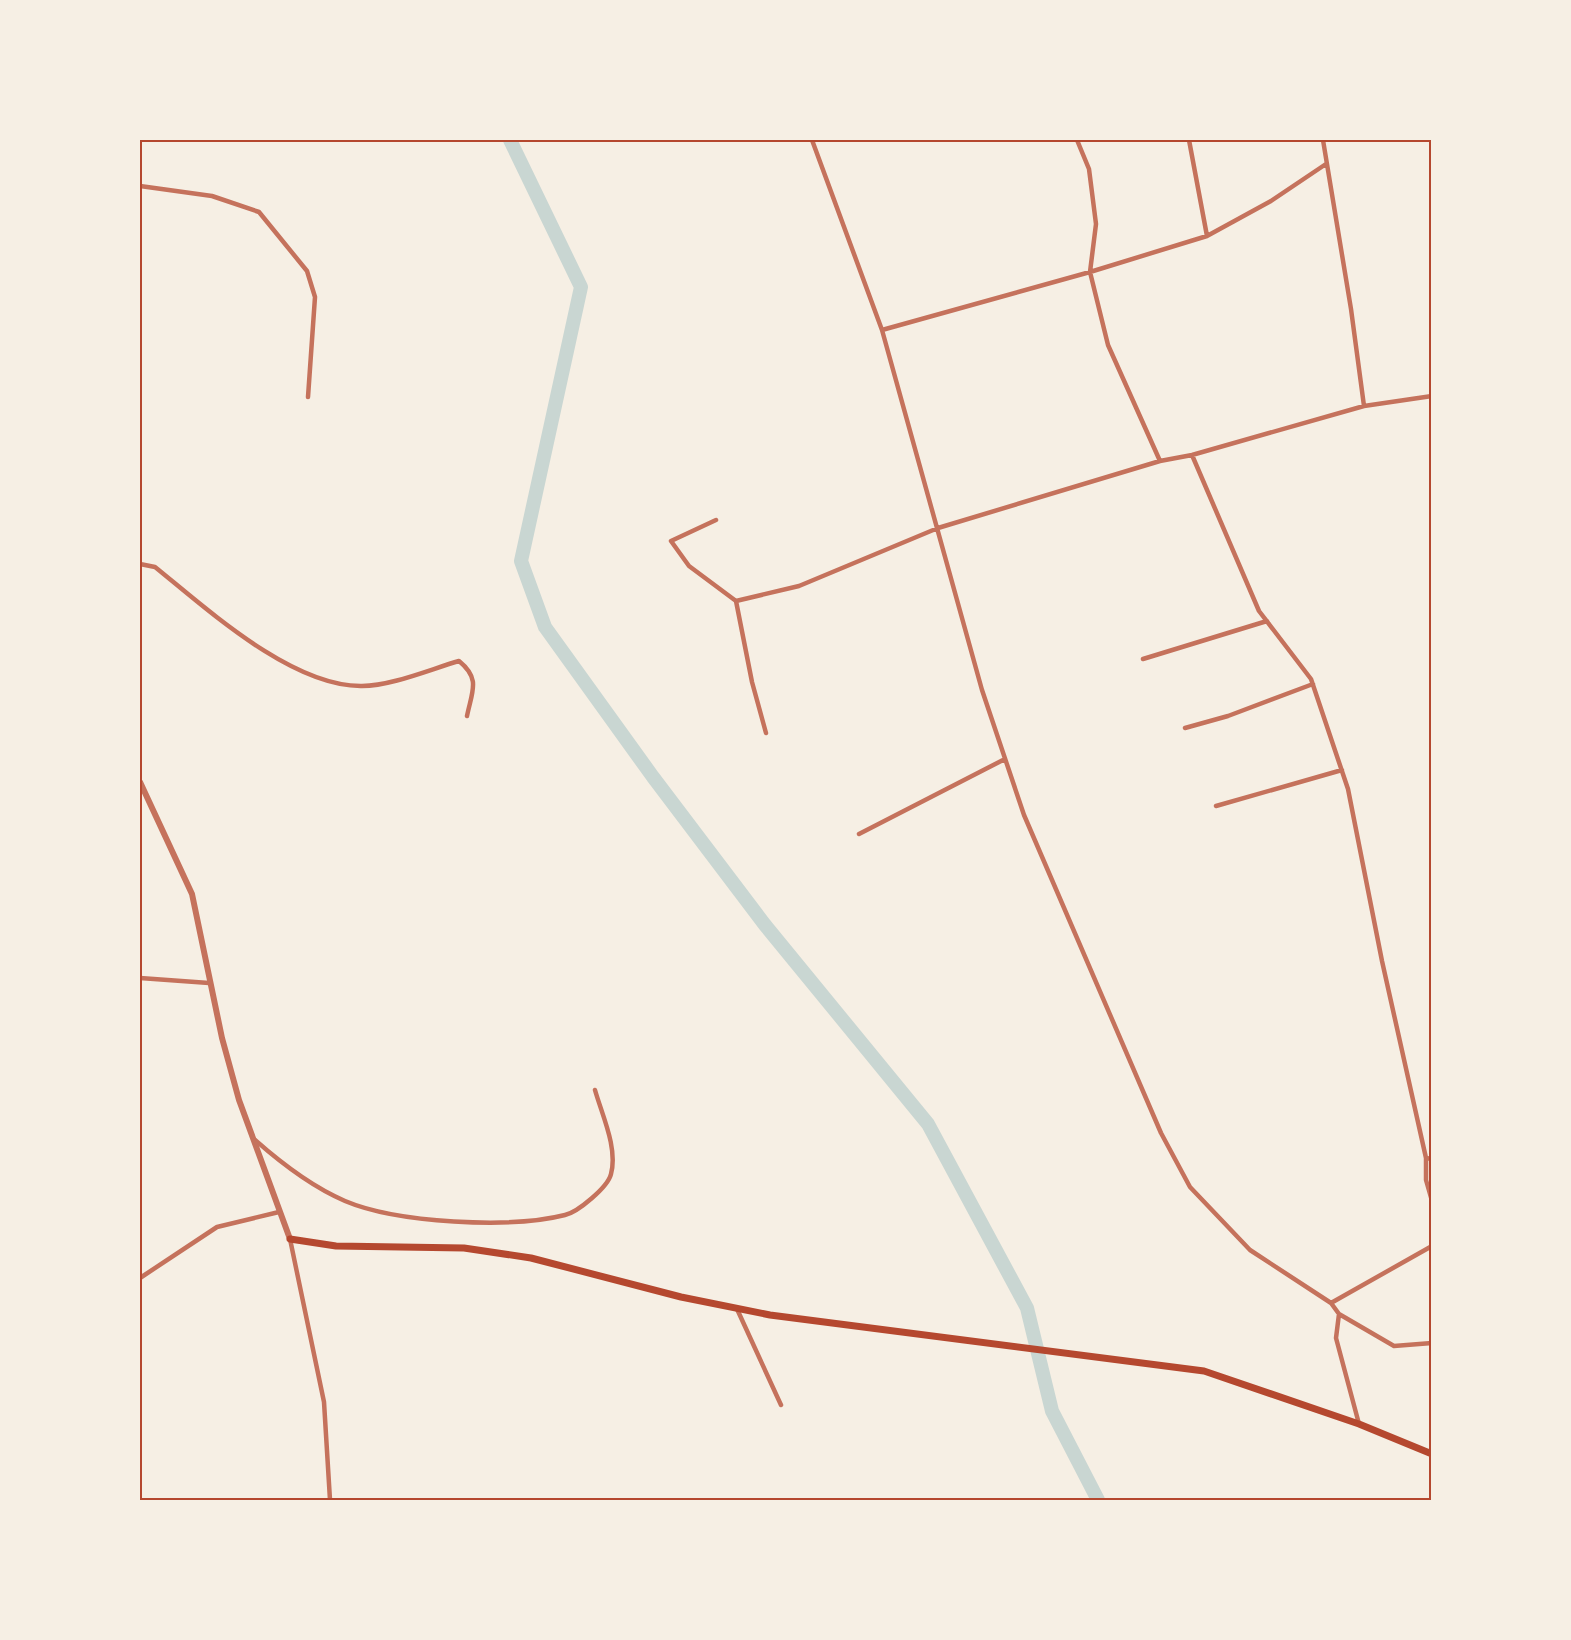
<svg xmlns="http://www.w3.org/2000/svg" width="1571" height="1640" font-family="'PT Sans',sans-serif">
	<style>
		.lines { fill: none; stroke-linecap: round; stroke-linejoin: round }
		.river { stroke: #c9d6d2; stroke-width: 14 }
		.minor { stroke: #c5725c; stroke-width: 4.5 }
		.tertiary { stroke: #c5725c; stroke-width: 6 }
		.secondary { stroke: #b5482f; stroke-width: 7 }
		.neatline { fill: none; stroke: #b5482f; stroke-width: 2 }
	</style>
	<rect width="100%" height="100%" fill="#f6efe4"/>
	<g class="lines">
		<path class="river" d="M 510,140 L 581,287 L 521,561 L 545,627 L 653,777 L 765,925 L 928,1124 L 1027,1308 L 1052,1411 L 1098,1500"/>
		<path class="minor" d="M 812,140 L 882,330 L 982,690 L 1024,815 L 1161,1133 L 1190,1187 L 1250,1250 L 1331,1303 L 1339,1314 L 1394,1346 L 1432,1343
			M 1077,140 L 1089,169 L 1096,224 L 1090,272 L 1108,345 L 1160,461
			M 1189,140 L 1207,236
			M 1323,140 L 1351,309 L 1364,406
			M 140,186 L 212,196 L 259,212 L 307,271 L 315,297 L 308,397
			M 882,330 L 1090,272 L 1207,236 L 1271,201 L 1326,164
			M 1192,455 L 1259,611 L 1311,679 L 1348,789 L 1382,961 L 1426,1158 L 1432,1159
			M 716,520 L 671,541 L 689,566 L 736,601 L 752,682 L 766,733
			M 140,564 L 155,567 C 207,609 292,687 362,686 C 391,686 431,669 459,661 C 481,679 472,691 467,716
			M 736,601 L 799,586 L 938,528 L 1160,461 L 1192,455 L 1364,406 L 1432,396
			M 1143,659 L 1267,621
			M 1185,728 L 1228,716 L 1313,684
			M 1216,806 L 1342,770
			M 859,834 L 1005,759
			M 140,978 L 209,983
			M 255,1140 C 281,1163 312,1187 345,1201 C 397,1223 510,1229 565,1215 C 578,1212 608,1187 611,1174 C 618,1148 602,1115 595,1090
			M 1426,1158 L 1426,1180 L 1432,1201
			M 290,1239 L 324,1402 L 330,1500
			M 140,1278 L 217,1227 L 279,1212
			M 1331,1303 L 1432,1246
			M 737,1309 L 781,1405
			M 1339,1314 L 1336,1338 L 1359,1424"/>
		<path class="tertiary" d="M 140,782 L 192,894 L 222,1038 L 239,1100 L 290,1239"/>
		<path class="secondary" d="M 290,1239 L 336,1246 L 464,1248 L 531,1258 L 681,1297 L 770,1315 L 1204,1371 L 1359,1424 L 1432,1454"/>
	</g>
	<rect width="1571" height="1640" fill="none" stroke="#f6efe4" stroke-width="282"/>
	<rect x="141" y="141" width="1289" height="1358" class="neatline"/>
</svg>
